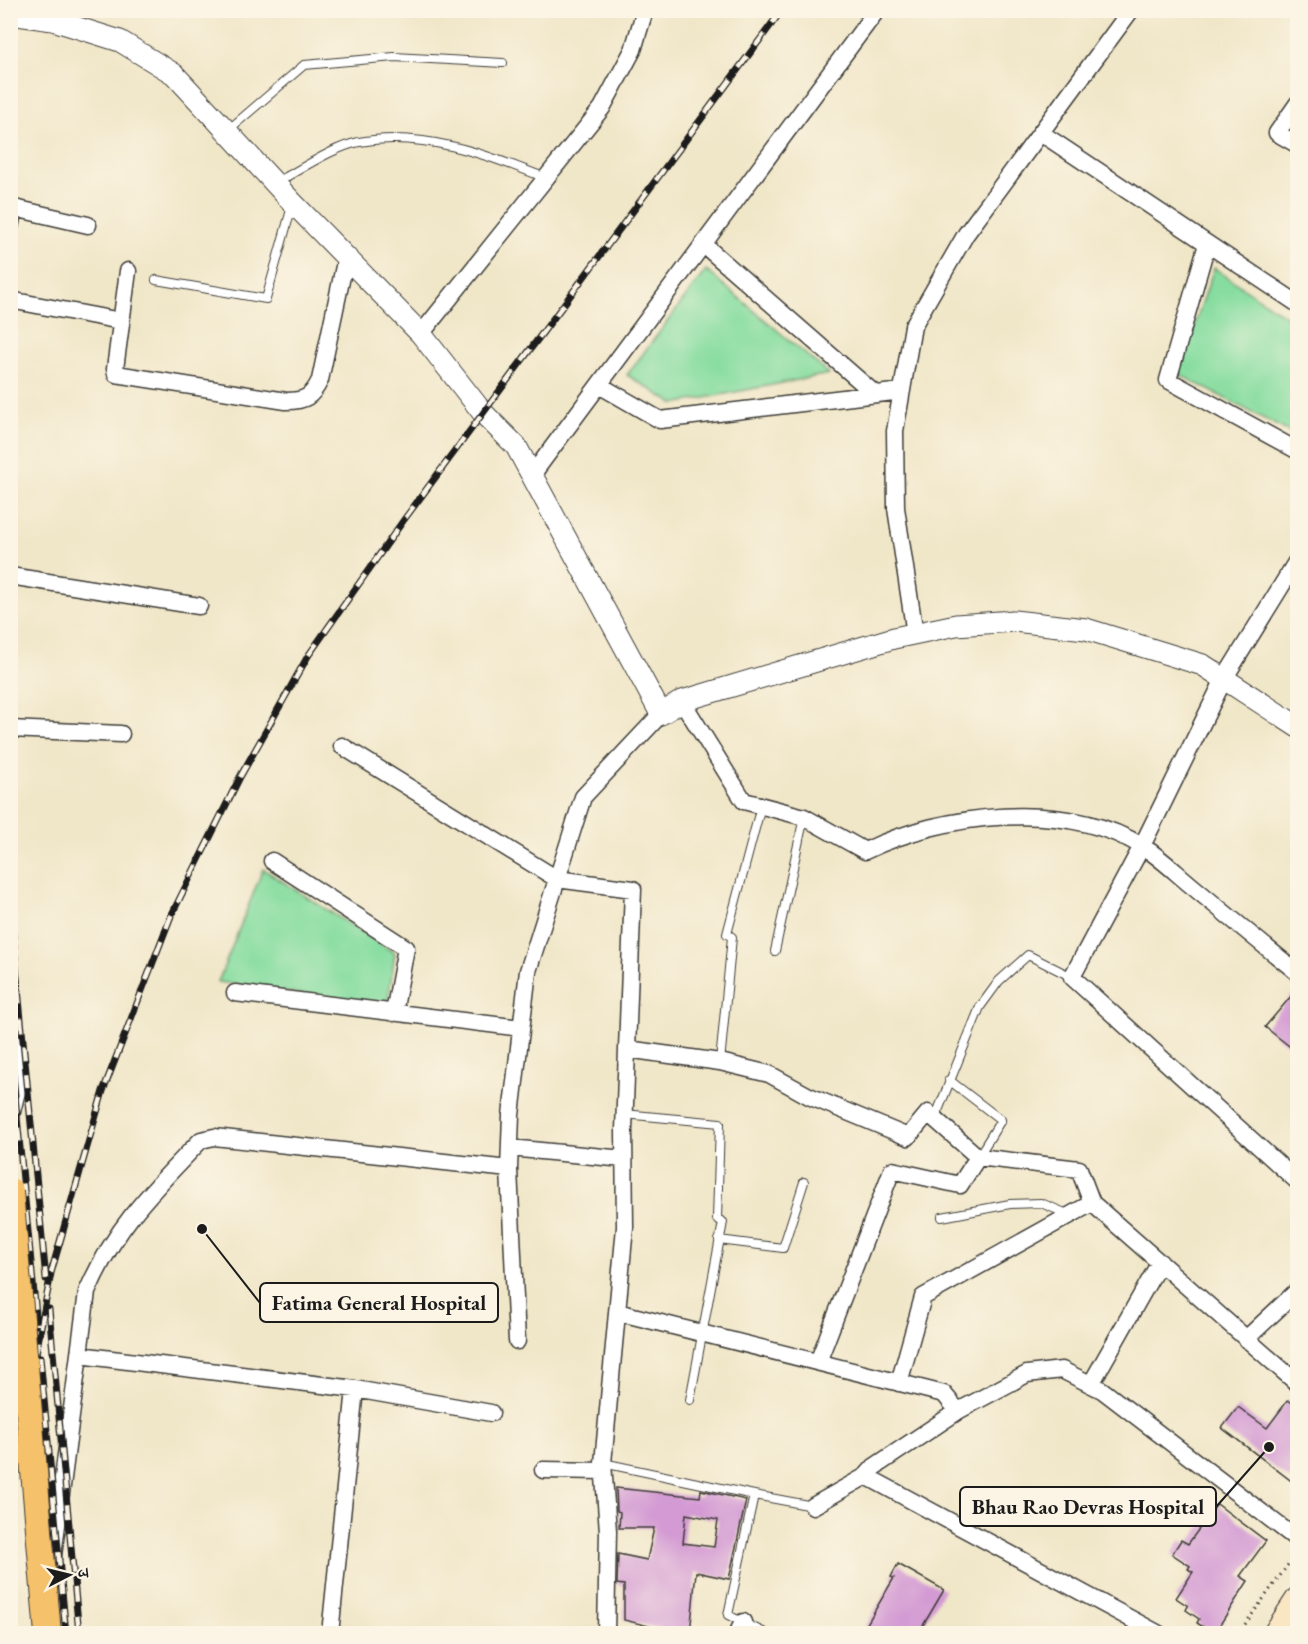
<svg xmlns="http://www.w3.org/2000/svg" width="1308" height="1644" font-family="'EB Garamond','Noto Serif Devanagari',serif">
	<style>
		.green { fill: #87dda0; stroke: #527c5e; stroke-width: 1.5 }
		.building { fill: #d39ad3; fill-rule: evenodd }
		.lines { fill: none; stroke-linecap: round; stroke-linejoin: round }
		.service-casing { stroke: #3c3a36; stroke-width: 10 }
		.minor-casing { stroke: #3c3a36; stroke-width: 19 }
		.tertiary-casing { stroke: #3c3a36; stroke-width: 23 }
		.secondary-casing { stroke: #3c3a36; stroke-width: 26 }
		.path { stroke: #3c3a36; stroke-width: 3; stroke-dasharray: 1.5 4.5; stroke-linecap: butt }
		.service { stroke: #fff; stroke-width: 8 }
		.minor { stroke: #fff; stroke-width: 16 }
		.tertiary { stroke: #fff; stroke-width: 21 }
		.secondary { stroke: #fbe6c4; stroke-width: 24 }
		.rail-casing { stroke: #1c1c1c; stroke-width: 7 }
		.rail { stroke: #fcf5e5; stroke-width: 4.5; stroke-dasharray: 14; stroke-linecap: butt }
		.primary-bridge-casing { stroke: #3c3a36; stroke-width: 28; stroke-linecap: butt }
		.primary-bridge { stroke: #f5c16b; stroke-width: 26 }
		.leader { fill: none; stroke: #1c1c1c; stroke-width: 2 }
		.callout-dot { fill: #1c1c1c; stroke: #fcf5e5; stroke-width: 2 }
		.callout { fill: #fcf5e5; stroke: #1c1c1c; stroke-width: 2 }
		.callout-label { font-size: 21px; text-anchor: middle; font-weight: bold; fill: #1c1c1c }
	</style>
	<rect width="100%" height="100%" fill="#fcf5e5"/>
	<filter id="ink" filterUnits="userSpaceOnUse"><feTurbulence type="fractalNoise" baseFrequency=".0167" numOctaves="2"/><feDisplacementMap in="SourceGraphic" scale="12" xChannelSelector="R" yChannelSelector="G"/><feConvolveMatrix kernelMatrix="1 2 1 2 8 2 1 2 1" color-interpolation-filters="sRGB"/></filter>
	<filter id="wash" filterUnits="userSpaceOnUse"><feTurbulence type="fractalNoise" baseFrequency=".008" numOctaves="4" result="noise"/><feDisplacementMap in="SourceGraphic" scale="24" xChannelSelector="R" yChannelSelector="G"/><feGaussianBlur stdDeviation="1.35" result="paint"/><feColorMatrix in="noise" values="0 0 0 0 0 0 0 0 0 0 0 0 0 0 0 0 0 1.4 0 .05"/><feComposite in="paint" operator="in"/></filter>
	<g filter="url(#wash)">
		<rect width="100%" height="100%" fill="#f0e6c8"/>
		<path class="green" d="M 1214,268 L 1297,324 L 1297,436 L 1178,374 Z
			M 706,270 L 829,374 L 674,404 L 627,375 Z
			M 263,869 L 395,953 L 387,1007 L 218,982 Z"/>
		<g id="blocks">
			<path class="building" d="M 1298,988 L 1298,1053 L 1265,1027 Z
				M 1288,1400 L 1298,1407 L 1298,1486 L 1222,1428 L 1238,1407 L 1267,1428 Z
				M 616,1488 L 700,1497 L 701,1490 L 746,1500 L 729,1579 L 696,1572 L 690,1634 L 661,1634 L 661,1629 L 624,1620 L 624,1585 L 617,1584 L 618,1554 L 647,1560 L 654,1528 L 619,1528 L 620,1512 L 617,1511 ZM 686,1514 L 718,1520 L 714,1547 L 683,1543 Z
				M 1217,1504 L 1266,1541 L 1240,1576 L 1248,1581 L 1214,1634 L 1197,1623 L 1199,1619 L 1186,1610 L 1188,1606 L 1176,1598 L 1193,1572 L 1188,1569 L 1190,1566 L 1172,1554 L 1181,1540 L 1188,1544 Z
				M 898,1564 L 944,1590 L 918,1634 L 861,1634 L 894,1578 L 891,1577 Z"/>
		</g>
	</g>
	<g filter="url(#ink)">
		<use href="#blocks" fill-opacity="0" stroke="#3c3a36" stroke-width="1.5"/>
		<g class="lines">
			<defs>
				<path id="service" d="M 227,131 L 304,65 L 394,57 L 503,63
					M 277,182 C 300,170 333,147 359,142 C 424,130 487,155 546,178
					M 156,280 L 266,299 L 292,206
					M 775,951 L 804,817
					M 720,1062 L 732,937 L 727,934 L 761,806
					M 949,1080 L 1001,1120 L 978,1157
					M 624,1114 L 720,1123 L 717,1219 L 723,1222 L 690,1400
					M 935,1118 L 980,1007 L 999,981 L 1028,955 L 1072,977
					M 942,1217 L 1010,1204 L 1041,1203 L 1070,1215
					M 719,1240 L 783,1248 L 804,1182
					M 603,1463 L 754,1495
					M 767,1634 L 728,1615 L 754,1495 L 813,1506"/>
				<path id="minor" d="M 1298,103 L 1277,133 L 1298,145
					M 1041,133 L 1298,304
					M 10,207 L 88,225
					M 10,227 L 14,208
					M 1207,244 L 1168,380 L 1298,451
					M 704,245 L 875,394
					M 128,271 L 115,369 L 116,374 L 286,401 C 305,401 312,397 320,380 L 346,257
					M 10,300 L 121,321
					M 421,334 L 602,108 L 633,50 L 645,10
					M 599,385 L 660,420 L 902,391
					M 532,475 L 877,10
					M 1298,559 L 1224,679 L 1142,846 L 1072,977 L 1298,1182
					M 10,576 L 199,606
					M 915,634 L 896,508 L 895,431 L 913,326 L 966,234 L 1131,10
					M 682,701 L 744,801 L 804,817 L 865,851 C 944,813 1064,799 1142,846 C 1160,857 1176,873 1192,886 C 1227,915 1262,944 1298,973
					M 10,729 L 121,734
					M 342,746 L 557,879 L 633,889 L 624,1130 L 625,1227 L 603,1463 L 608,1531 L 606,1634
					M 272,861 L 406,948 L 394,1013
					M 235,993 L 521,1028
					M 10,1013 L 18,1087 L 10,1120
					M 627,1049 L 720,1062 L 769,1074 L 809,1096 L 908,1137 L 928,1113 L 978,1157 L 1079,1169 L 1092,1203 L 1298,1384
					M 510,1148 L 624,1159
					M 617,1312 L 944,1394 L 958,1411
					M 1246,1339 L 1298,1290
					M 517,1341 L 509,1169 L 511,1115 L 528,971 L 583,797 L 661,714
					M 79,1355 L 355,1389 L 491,1413
					M 818,1362 L 892,1170 L 960,1185 L 978,1157
					M 899,1383 L 923,1297 L 1092,1203
					M 1091,1384 L 1160,1262
					M 543,1470 L 603,1471
					M 866,1476 L 1159,1634
					M 813,1506 L 866,1476 L 874,1467 L 958,1411 L 1027,1374 L 1062,1370 L 1102,1390 L 1298,1540
					M 50,1579 L 87,1292 C 116,1225 152,1191 201,1140 L 214,1137 L 509,1169
					M 330,1634 L 355,1389
					M 737,1634 L 743,1622"/>
				<path id="tertiary" d="M 10,14 L 53,20 L 120,41 L 174,74 L 293,203 L 421,334 L 483,413 L 516,446 L 661,714 L 682,701 L 894,638 L 956,625 L 1014,621 L 1086,629 L 1203,665 L 1298,727"/>
				<path id="secondary" d="M 1275,1634 L 1298,1599"/>
			</defs>
			<use href="#service" class="service-casing"/>
			<use href="#minor" class="minor-casing"/>
			<use href="#tertiary" class="tertiary-casing"/>
			<use href="#secondary" class="secondary-casing"/>
			<path class="path" d="M 1238,1634 L 1295,1555"/>
			<use href="#service" class="service"/>
			<use href="#minor" class="minor"/>
			<use href="#tertiary" class="tertiary"/>
			<use href="#secondary" class="secondary"/>
			<defs>
				<path id="rail" d="M 10,906 L 46,1279
					M 10,1044 L 37,1325
					M 49,1309 L 79,1634
					M 40,1357 L 66,1634
					M 10,1493 L 51,1273 L 103,1091 L 171,916 L 240,777 L 308,656 L 403,521 L 782,10"/>
			</defs>
			<use href="#rail" class="rail-casing"/>
			<use href="#rail" class="rail"/>
			<defs>
				<path id="primary-bridge" d="M 10,1191 L 48,1634"/>
			</defs>
			<use href="#primary-bridge" class="primary-bridge-casing"/>
			<use href="#primary-bridge" class="primary-bridge"/>
		</g>
	</g>
	<path class="leader" d="M202 1229L260 1303M1269 1447L1216 1507"/>
	<g class="callout-dot">
		<circle cx="202" cy="1229" r="6"/>
		<circle cx="1269" cy="1447" r="6"/>
	</g>
	<g class="callout">
		<rect x="260" y="1283" width="238" height="39" rx="6"/>
		<rect x="960" y="1487" width="256" height="39" rx="6"/>
	</g>
	<g class="callout-label">
		<text x="379" y="1310">Fatima General Hospital</text>
		<text x="1088" y="1514">Bhau Rao Devras Hospital</text>
	</g>
	<rect width="1308" height="1644" fill="none" stroke="#fcf5e5" stroke-width="36"/>
	<g transform="translate(69 1575) rotate(83)" stroke="#fcf5e5" stroke-width="4.5" paint-order="stroke">
	<path d="M0-4.5L10 22L0 15L-10 22Z" fill="#1c1c1c"/>
	<text y="-9" font-size="16" font-weight="bold" text-anchor="middle" fill="#1c1c1c">उ</text>
	</g>
</svg>
